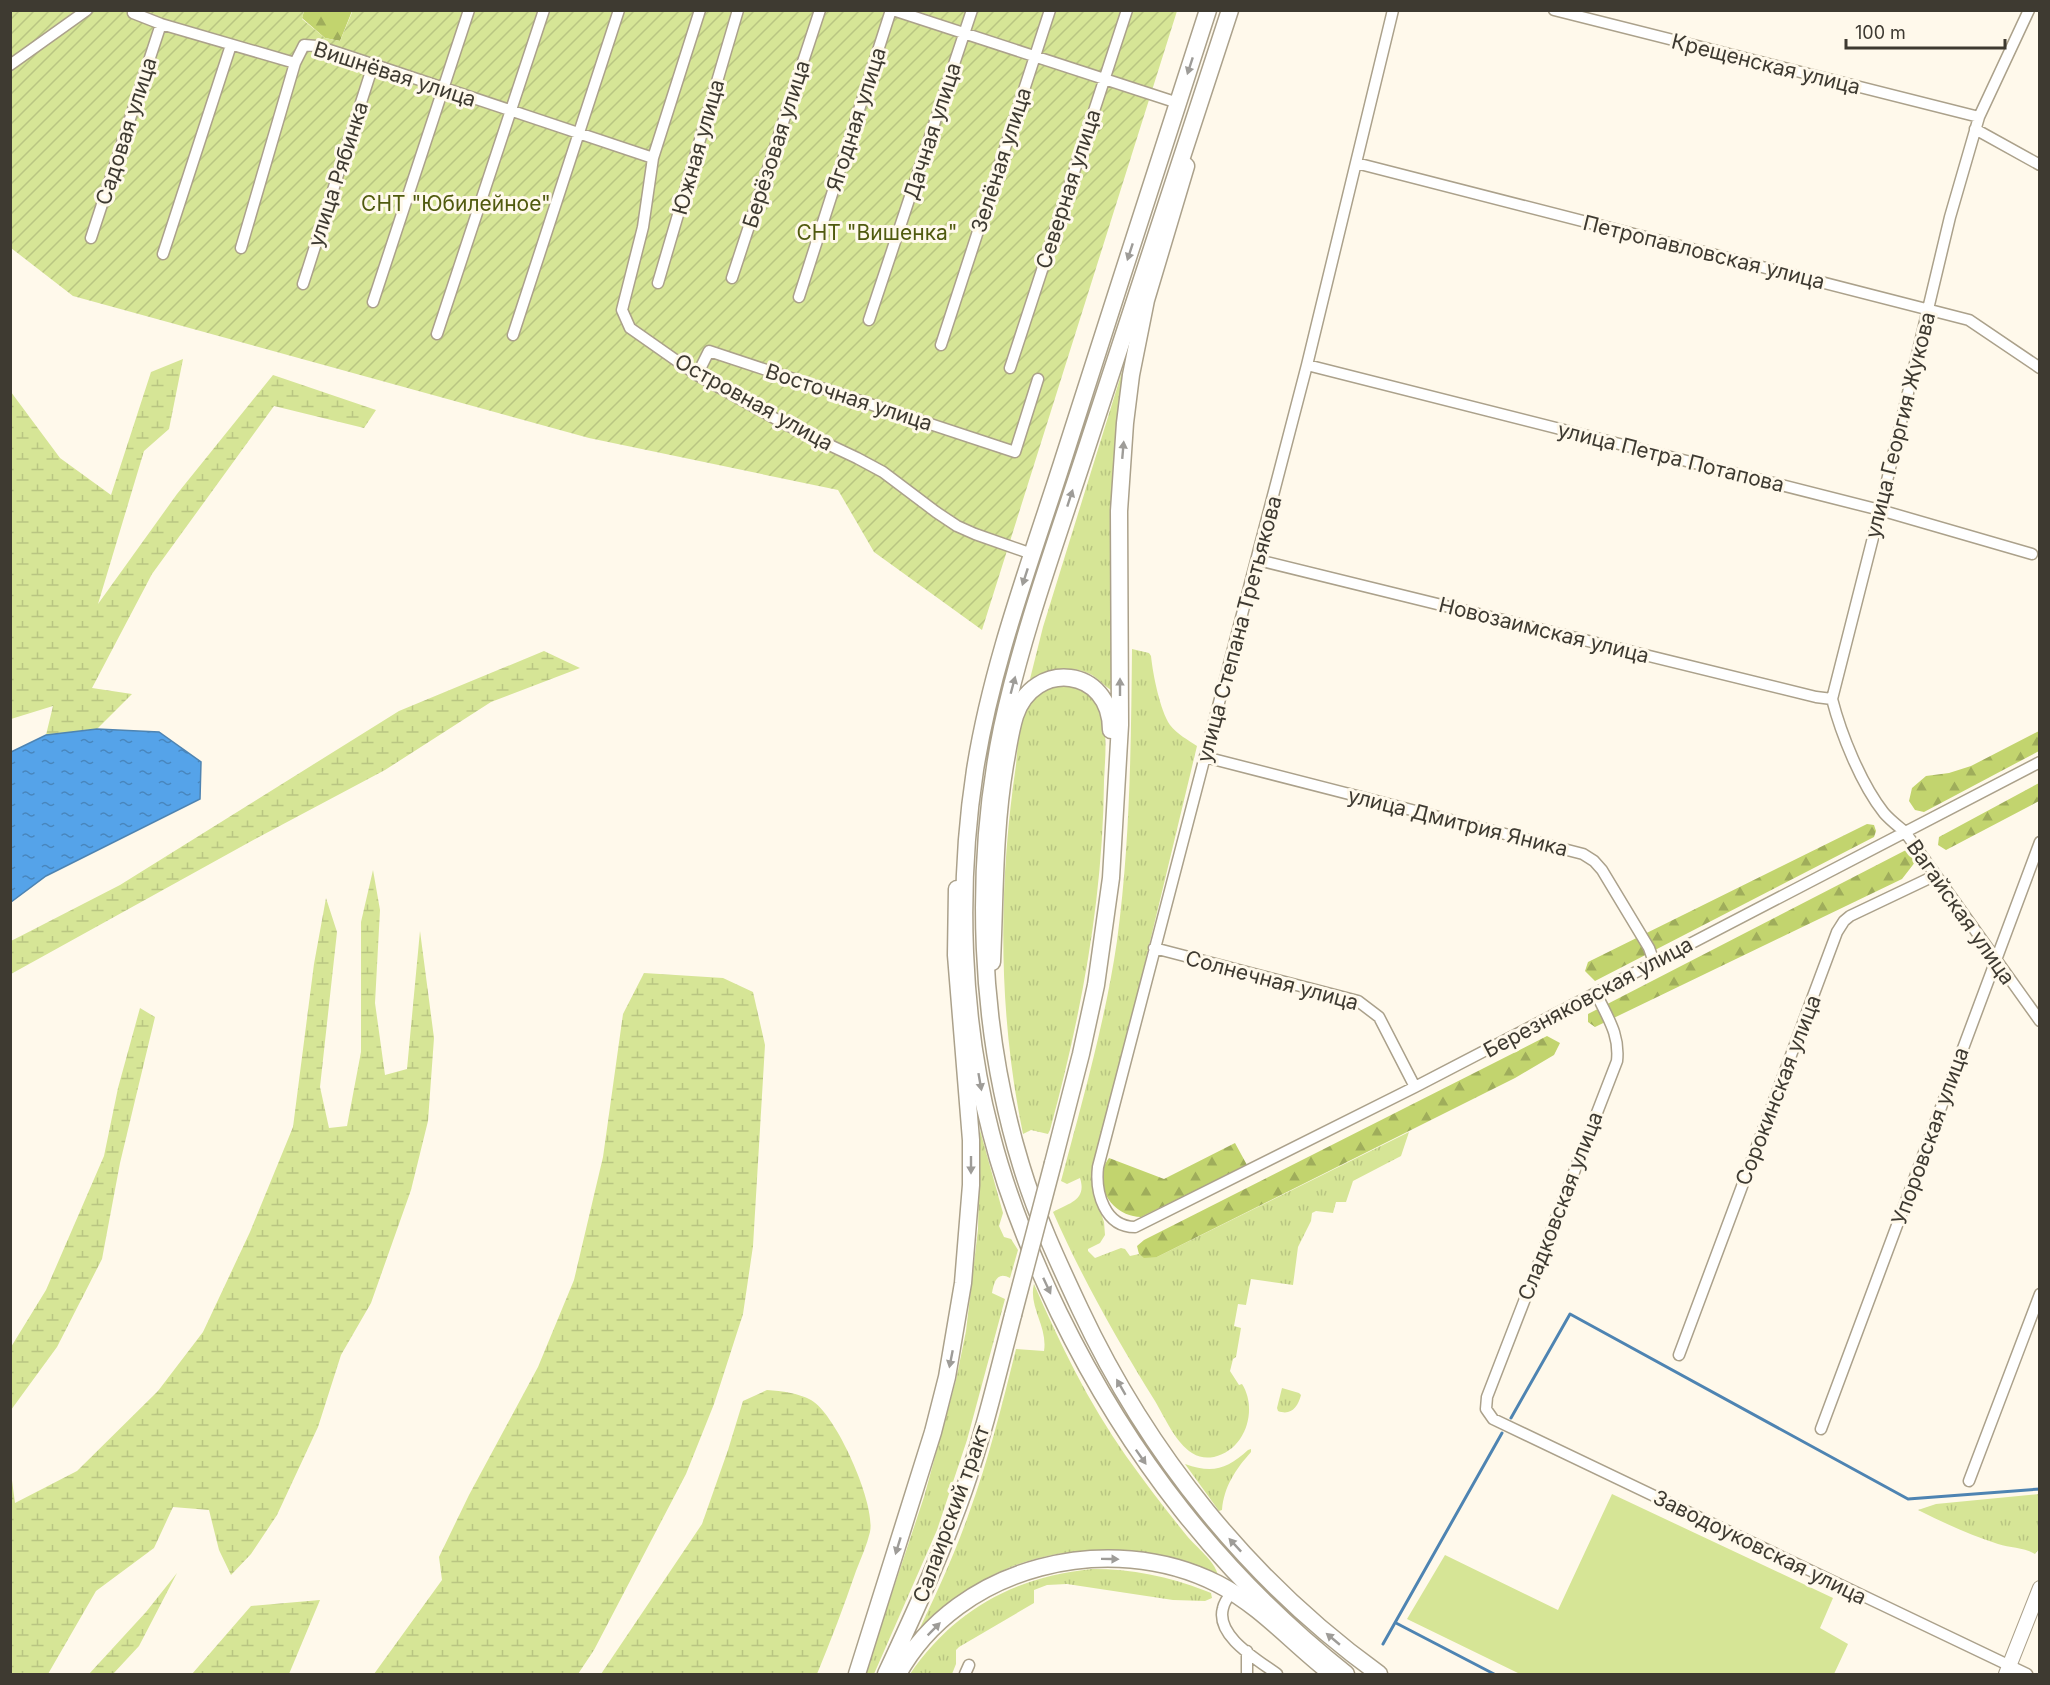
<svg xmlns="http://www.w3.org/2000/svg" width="2050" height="1685" font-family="Inter,sans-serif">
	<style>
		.grass { fill: url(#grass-tufts) }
		.forest { fill: url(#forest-firs) }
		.wetland { fill: url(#wetland-marsh) }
		.park { fill: #d6e596 }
		.garden { fill: url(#garden-furrows) }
		.water { fill: url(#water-ripples); stroke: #4e84b2; stroke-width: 1.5 }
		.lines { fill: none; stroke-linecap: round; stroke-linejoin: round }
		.stream { stroke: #4e84b2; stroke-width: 3 }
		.minor-casing { stroke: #aba18b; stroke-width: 13 }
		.tertiary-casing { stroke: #aba18b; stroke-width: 16 }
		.primary-casing { stroke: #aba18b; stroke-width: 19 }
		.trunk-casing { stroke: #aba18b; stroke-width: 19 }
		.minor { stroke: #fff; stroke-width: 10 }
		.tertiary { stroke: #fff; stroke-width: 14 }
		.primary { stroke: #fff; stroke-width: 16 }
		.trunk { stroke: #fff; stroke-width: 16 }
		.primary-bridge-casing { stroke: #aba18b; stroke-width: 19; stroke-linecap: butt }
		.primary-bridge { stroke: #fff; stroke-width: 16 }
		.oneway { fill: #9e9c98 }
		.labels { text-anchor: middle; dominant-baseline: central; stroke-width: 6; stroke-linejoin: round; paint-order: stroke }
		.street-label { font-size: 21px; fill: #3e3a31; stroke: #fff9eb }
		.park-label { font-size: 21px; fill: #505a0f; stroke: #fff9eb }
	</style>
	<defs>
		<pattern id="grass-tufts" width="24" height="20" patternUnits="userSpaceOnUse" patternTransform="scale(1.5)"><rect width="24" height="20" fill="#d6e596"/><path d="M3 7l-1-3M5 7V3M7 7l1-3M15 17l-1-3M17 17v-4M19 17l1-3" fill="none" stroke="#b9c582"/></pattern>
		<pattern id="forest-firs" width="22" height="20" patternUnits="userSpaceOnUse" patternTransform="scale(1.5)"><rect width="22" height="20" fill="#c2d46e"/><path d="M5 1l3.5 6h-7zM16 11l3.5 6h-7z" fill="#9fad5b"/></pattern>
		<pattern id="wetland-marsh" width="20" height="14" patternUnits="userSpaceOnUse" patternTransform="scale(1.5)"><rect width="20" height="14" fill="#d6e596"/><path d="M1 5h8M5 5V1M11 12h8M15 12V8" fill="none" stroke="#b9c582"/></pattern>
		<pattern id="garden-furrows" width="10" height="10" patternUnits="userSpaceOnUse" patternTransform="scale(1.5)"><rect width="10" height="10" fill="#d6e596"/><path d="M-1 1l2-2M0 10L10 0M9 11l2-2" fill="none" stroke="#b9c582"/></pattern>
		<pattern id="water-ripples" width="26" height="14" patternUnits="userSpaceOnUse" patternTransform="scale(1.5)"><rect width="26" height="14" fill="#55a3e9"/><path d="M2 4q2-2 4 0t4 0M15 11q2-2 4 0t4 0" fill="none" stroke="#4886bd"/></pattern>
	</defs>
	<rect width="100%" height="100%" fill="#fff9eb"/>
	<path class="grass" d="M 1125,362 L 1111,690 C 1104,686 1099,679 1092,675 C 1068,662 1052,673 1030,679 L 1043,627 Z
		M 1132,649 L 1149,653 L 1151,656 C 1153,675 1160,710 1170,725 C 1177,734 1188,740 1197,746 L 1125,1046 L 1093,1167 L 1093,1189 L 1104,1222 L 1105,1235 L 1100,1243 L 1088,1249 L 1088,1251 L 1095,1258 L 1121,1248 L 1125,1249 L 1130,1256 L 1139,1254 L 1144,1257 L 1157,1257 L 1409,1132 L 1401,1156 L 1353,1181 L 1346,1202 L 1336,1202 L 1333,1213 L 1316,1211 L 1312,1213 L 1311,1221 L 1298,1247 L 1293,1285 L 1251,1279 L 1246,1305 L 1238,1304 L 1234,1326 L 1241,1328 L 1236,1357 L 1233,1359 L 1230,1371 L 1239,1385 L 1242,1384 C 1258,1409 1246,1450 1214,1457 C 1206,1458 1200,1458 1192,1453 C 1176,1443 1165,1418 1155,1401 C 1117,1340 1082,1278 1053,1212 C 1070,1203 1087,1200 1080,1178 L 1067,1184 L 1061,1181 C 1082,1102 1105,1023 1117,941 C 1130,845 1131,747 1132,649 Z
		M 1069,685 C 1080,689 1093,693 1098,705 C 1109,728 1105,756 1104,781 C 1103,900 1081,1016 1050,1130 L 1048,1134 L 1031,1130 L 1023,1134 C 998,1013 998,887 1016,765 C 1018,745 1019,716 1032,699 C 1041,688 1056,686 1069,685 Z
		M 980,1130 L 1003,1213 L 999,1226 L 1004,1237 L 1011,1239 L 1018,1250 L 1010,1278 C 997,1271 994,1282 992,1293 L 1005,1299 L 967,1440 L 937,1530 L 874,1674 L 865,1674 L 924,1497 L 956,1380 L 966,1331 L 978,1229 Z
		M 1034,1284 C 1060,1344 1088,1402 1126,1456 C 1146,1484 1166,1510 1187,1536 C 1197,1548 1214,1560 1218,1575 C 1201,1570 1187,1562 1170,1558 C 1103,1542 1023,1549 966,1592 C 948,1606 932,1623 915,1638 C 934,1599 953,1558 968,1516 C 988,1462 1002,1405 1016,1349 L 1044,1351 C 1048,1327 1028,1306 1034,1284 Z
		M 1282,1388 L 1299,1393 L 1301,1395 C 1298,1407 1291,1416 1278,1411 L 1277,1408 Z
		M 1248,1450 L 1251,1449 L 1251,1452 C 1236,1469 1224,1486 1222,1510 L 1219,1511 L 1185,1464 C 1213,1474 1227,1469 1248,1450 Z
		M 2039,1494 L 2039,1549 L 2035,1554 C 2023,1547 2010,1548 1998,1544 C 1970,1535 1944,1523 1918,1510 L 1936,1504 Z
		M 1092,1569 C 1132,1569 1168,1576 1206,1591 L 1211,1593 L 1212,1598 L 1205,1601 L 1173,1600 L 1067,1584 L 1047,1585 L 1034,1590 L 1034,1603 L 959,1647 L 956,1650 L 956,1664 L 952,1674 L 910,1674 C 954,1610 1014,1577 1092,1569 Z"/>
	<path class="forest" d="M 304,11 L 352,11 L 340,41 L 325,38 L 302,18 Z
		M 2039,731 L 2039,751 L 1924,812 L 1915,810 L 1909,801 L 1912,788 L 1926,776 L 1949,773 L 1971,766 Z
		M 2039,783 L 2039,801 L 1946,850 L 1938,845 L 1939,837 Z
		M 1867,824 L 1874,825 L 1876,831 L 1874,837 L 1595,981 L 1585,971 L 1588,962 Z
		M 1906,850 L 1919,857 L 1902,879 L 1595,1027 L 1588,1022 L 1588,1014 Z
		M 1547,1036 L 1560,1043 L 1554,1055 L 1515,1078 L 1157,1257 L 1144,1258 L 1139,1254 L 1137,1246 L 1144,1240 Z
		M 1235,1143 L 1247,1165 L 1141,1217 C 1112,1217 1090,1183 1109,1158 L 1164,1179 Z"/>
	<path class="wetland" d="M 183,359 L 169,429 L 144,451 L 98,604 L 177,494 L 273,375 L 376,410 L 364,428 L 274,406 L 152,574 L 92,688 L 132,694 L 97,729 L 46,735 L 53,706 L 11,719 L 11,392 L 60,458 L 111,495 L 151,372 Z
		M 544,651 L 580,668 L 491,702 L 385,770 L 257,838 L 11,974 L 11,941 L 120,885 L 399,711 Z
		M 373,870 L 380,910 L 375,1003 L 385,1075 L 407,1069 L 420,931 L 434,1038 L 428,1121 L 411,1190 L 371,1303 L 341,1355 L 318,1427 L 277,1515 L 251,1554 L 231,1575 L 219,1550 L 209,1510 L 173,1507 L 154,1548 L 96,1591 L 48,1674 L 11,1674 L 11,1473 L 15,1503 L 77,1471 L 158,1391 L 203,1332 L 250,1232 L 293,1127 L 314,964 L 326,898 L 337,932 L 320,1087 L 329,1128 L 347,1126 L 361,1052 L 361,922 Z
		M 644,973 L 723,978 L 753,992 L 765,1045 L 753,1246 L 743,1314 L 714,1404 L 686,1474 L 594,1650 L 578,1674 L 374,1674 L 442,1580 L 439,1557 L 469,1495 L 538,1367 L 574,1280 L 603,1157 L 623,1014 Z
		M 140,1008 L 155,1017 L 120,1163 L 102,1259 L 57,1347 L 11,1410 L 11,1347 L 46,1290 L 104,1156 L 118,1088 Z
		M 767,1390 C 782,1391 798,1393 811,1400 C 836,1414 876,1504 870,1532 C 867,1545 861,1558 856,1571 C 844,1606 831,1640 817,1674 L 601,1674 L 702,1524 L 728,1450 L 743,1401 Z
		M 177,1573 L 139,1646 L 113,1674 L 89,1674 L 146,1612 Z
		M 320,1600 L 289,1674 L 192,1674 L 251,1606 Z"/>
	<path class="park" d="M 1612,1494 L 1833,1598 L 1820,1628 L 1848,1644 L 1834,1674 L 1520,1674 L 1407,1619 L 1445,1555 L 1558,1610 Z"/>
	<path class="garden" d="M 353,10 L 1177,11 L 982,630 L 874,552 L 838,490 L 589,438 L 73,296 L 11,248 L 10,11 L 304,11 L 302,19 L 325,38 L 340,41 Z"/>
	<path class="water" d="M 97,729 L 159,732 L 201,762 L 200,799 L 46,876 L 11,902 L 11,752 L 46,735 Z"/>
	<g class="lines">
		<path class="stream" d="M 1511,1418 L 1570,1314 L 1908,1499 L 2040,1489
			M 1396,1623 L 1494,1674
			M 1383,1644 L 1502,1433"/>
		<defs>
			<path id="minor" d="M 700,10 L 653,158 L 643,227 L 622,310 L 630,328 L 697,375 L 785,424 L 857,458 L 883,472 L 936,512 L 957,526 L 975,534 L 1032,554
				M 893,10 L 1178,103
				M 1393,10 L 1307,365 L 1098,1167 C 1095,1193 1105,1227 1135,1227 L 1415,1087 L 2040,762
				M 1554,10 L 1979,117
				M 2029,10 L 1979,117 L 1950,217 L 1880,510 L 1832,699 C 1841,734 1861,784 1884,813 C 1890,820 1898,826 1905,832 L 2040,1021
				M 133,13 L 161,24 L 295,63
				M 10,65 L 87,10
				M 1975,129 L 2040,165
				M 1356,163 L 1969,320 L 2040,368
				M 91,238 L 161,24
				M 241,248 L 295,63 L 304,45 L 317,46 L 348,56 L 653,158
				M 163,254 L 231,45
				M 732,278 L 820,10
				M 658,283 L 738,10
				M 303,284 L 373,65
				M 799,297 L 891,10
				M 373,302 L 469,10
				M 869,320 L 972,10
				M 437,334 L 544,10
				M 513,335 L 619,10
				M 941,345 L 1050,10
				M 1307,365 L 1880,510 L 2032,554
				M 1010,368 L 1127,10
				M 697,375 L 709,351 L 1015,452 L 1038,379
				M 1258,560 L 1816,697 L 1832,699
				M 1205,757 L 1583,854 L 1594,861 L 1602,870 L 1649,948 L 1654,962
				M 1154,948 L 1358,1001 L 1379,1017 L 1415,1087
				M 1596,993 C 1607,1017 1620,1034 1617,1061 L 1487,1397 L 1486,1409 L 1493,1419 L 2027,1674
				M 1679,1355 L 1837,932 L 1844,921 L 1850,916 L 1934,876
				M 1821,1429 L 2040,842
				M 1969,1481 L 2040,1294
				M 1232,1592 C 1228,1597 1224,1603 1223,1608 C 1215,1636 1258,1660 1277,1674
				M 1247,1651 L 1247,1674
				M 965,1674 L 969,1665"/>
			<path id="tertiary" d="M 2006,1674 L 2040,1588"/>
			<path id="primary" d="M 992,962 C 995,896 994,830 1005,765 C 1008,749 1010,732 1015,716 C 1034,659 1111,667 1111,730
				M 1053,1163 L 1081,1054 L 1096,985 L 1111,878 L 1120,725 L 1119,511 L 1125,423 L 1131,375 L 1146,300 L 1186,166
				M 857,1674 L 933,1432 L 947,1377 L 963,1283 L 971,1185 L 971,1140 L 956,955 L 957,889
				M 886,1674 C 914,1614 942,1553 964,1490 C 984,1433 998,1373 1013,1315
				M 898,1674 C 958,1565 1110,1529 1218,1584 C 1261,1606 1294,1645 1332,1674"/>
			<path id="trunk" d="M 1208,10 C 1159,158 1113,306 1065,454 C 1032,558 992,662 975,770 C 957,887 961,1019 991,1133 C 1007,1196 1031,1255 1059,1313 C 1129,1456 1221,1575 1346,1674
				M 1230,10 C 1182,153 1136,296 1090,438 C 1059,534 1023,630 1002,728 C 973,869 979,1028 1021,1165 C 1036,1215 1058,1262 1080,1309 C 1148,1454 1250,1581 1379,1674"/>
		</defs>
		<use href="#minor" class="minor-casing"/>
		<use href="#tertiary" class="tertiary-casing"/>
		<use href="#primary" class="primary-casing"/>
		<use href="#trunk" class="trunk-casing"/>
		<use href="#minor" class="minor"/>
		<use href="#tertiary" class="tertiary"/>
		<use href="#primary" class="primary"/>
		<use href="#trunk" class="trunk"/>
		<defs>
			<path id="primary-bridge" d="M 1013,1315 L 1053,1163"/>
		</defs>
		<use href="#primary-bridge" class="primary-bridge-casing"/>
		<use href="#primary-bridge" class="primary-bridge"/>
	</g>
	<defs><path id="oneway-solid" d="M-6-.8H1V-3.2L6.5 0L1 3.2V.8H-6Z" transform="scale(1.5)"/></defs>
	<g class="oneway">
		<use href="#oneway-solid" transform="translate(1190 66) rotate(108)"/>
		<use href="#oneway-solid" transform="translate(1130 252) rotate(108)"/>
		<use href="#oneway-solid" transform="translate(1123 450) rotate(-85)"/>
		<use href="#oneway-solid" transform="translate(1070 498) rotate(-72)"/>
		<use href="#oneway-solid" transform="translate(1025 577) rotate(108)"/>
		<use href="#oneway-solid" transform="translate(1013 685) rotate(-75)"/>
		<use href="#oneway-solid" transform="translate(1120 687) rotate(-90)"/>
		<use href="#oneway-solid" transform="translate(980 1082) rotate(80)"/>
		<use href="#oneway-solid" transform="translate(971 1165) rotate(90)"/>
		<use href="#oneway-solid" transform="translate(1047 1286) rotate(65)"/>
		<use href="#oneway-solid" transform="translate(951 1359) rotate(101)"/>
		<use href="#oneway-solid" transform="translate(1121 1387) rotate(-120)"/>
		<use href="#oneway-solid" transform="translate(1141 1457) rotate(55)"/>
		<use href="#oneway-solid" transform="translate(1235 1545) rotate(-133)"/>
		<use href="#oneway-solid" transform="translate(898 1546) rotate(107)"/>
		<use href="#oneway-solid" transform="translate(1110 1559) rotate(1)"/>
		<use href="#oneway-solid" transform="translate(934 1629) rotate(-45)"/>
		<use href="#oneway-solid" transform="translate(1333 1639) rotate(-140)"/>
	</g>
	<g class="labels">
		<g class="street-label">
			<text transform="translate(1766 64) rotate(14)">Крещенская улица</text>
			<text transform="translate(395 74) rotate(18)">Вишнёвая улица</text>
			<text transform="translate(856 119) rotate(-72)">Ягодная улица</text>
			<text transform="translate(126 131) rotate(-72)">Садовая улица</text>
			<text transform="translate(932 131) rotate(-72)">Дачная улица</text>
			<text transform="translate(776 144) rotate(-72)">Берёзовая улица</text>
			<text transform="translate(698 147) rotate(-74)">Южная улица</text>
			<text transform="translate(1001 160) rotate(-72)">Зелёная улица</text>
			<text transform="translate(338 174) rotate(-72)">улица Рябинка</text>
			<text transform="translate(1068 189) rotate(-72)">Северная улица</text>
			<text transform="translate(1704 252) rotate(14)">Петропавловская улица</text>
			<text transform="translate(849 397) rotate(18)">Восточная улица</text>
			<text transform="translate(754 402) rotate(29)">Островная улица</text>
			<text transform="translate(1900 425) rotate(-76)">улица Георгия Жукова</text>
			<text transform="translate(1671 457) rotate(14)">улица Петра Потапова</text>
			<text transform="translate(1239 629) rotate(-75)">улица Степана Третьякова</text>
			<text transform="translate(1544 630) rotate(14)">Новозаимская улица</text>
			<text transform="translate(1458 822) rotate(14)">улица Дмитрия Яника</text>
			<text transform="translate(1961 912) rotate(55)">Вагайская улица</text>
			<text transform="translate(1272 980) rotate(15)">Солнечная улица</text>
			<text transform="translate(1588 997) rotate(-28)">Березняковская улица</text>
			<text transform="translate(1778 1090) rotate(-69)">Сорокинская улица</text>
			<text transform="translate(1930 1136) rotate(-70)">Упоровская улица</text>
			<text transform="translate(1560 1206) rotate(-69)">Сладковская улица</text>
			<text transform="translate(951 1514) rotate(-70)">Салаирский тракт</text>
			<text transform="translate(1760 1547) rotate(26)">Заводоуковская улица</text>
		</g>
		<g class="park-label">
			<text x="456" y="203">СНТ "Юбилейное"</text>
			<text x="877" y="232">СНТ "Вишенка"</text>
		</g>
	</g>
	<rect width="2050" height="1685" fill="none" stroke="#3e3a31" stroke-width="24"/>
	<path d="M1846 39v9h159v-9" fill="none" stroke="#3e3a31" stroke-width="3"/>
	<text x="1855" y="39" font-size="18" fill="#3e3a31" stroke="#fff9eb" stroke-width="4.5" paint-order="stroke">100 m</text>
</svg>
